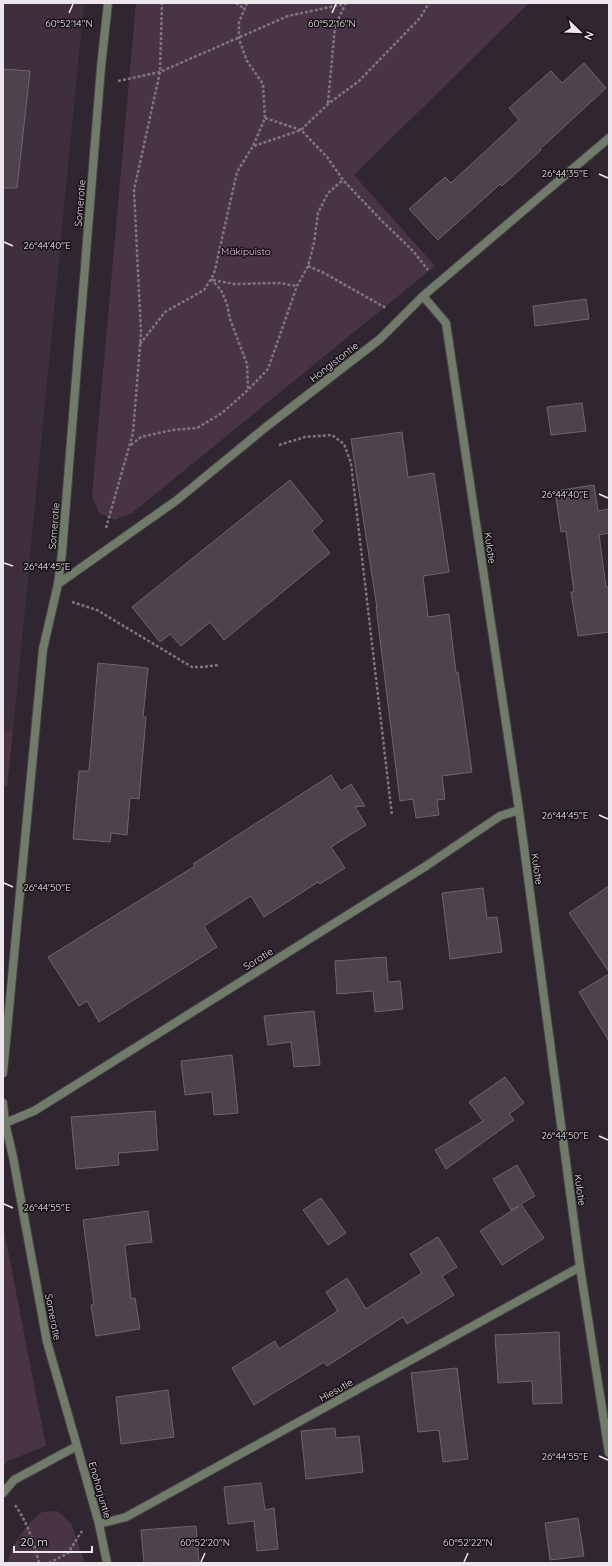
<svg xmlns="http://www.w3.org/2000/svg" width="612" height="1566" font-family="Quicksand,sans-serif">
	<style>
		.built { fill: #3f2f3c }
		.green { fill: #493446 }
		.building { fill: #4e434c; stroke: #70646e }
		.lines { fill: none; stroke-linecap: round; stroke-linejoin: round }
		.street-casing { stroke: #4a4149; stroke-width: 10 }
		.path { stroke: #7e757d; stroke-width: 2.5; stroke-dasharray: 3 2; stroke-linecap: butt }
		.street { stroke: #717b69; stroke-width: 8 }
		.ticks { fill: none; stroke: #ede6ec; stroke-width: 1.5 }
		.labels { text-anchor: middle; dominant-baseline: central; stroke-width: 3; stroke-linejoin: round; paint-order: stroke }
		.street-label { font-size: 10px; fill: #ede6ec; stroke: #151115 }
		.park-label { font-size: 10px; fill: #fbbff1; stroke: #151115 }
		.ticks-label { font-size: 10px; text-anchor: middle; fill: #ede6ec; stroke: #151115; stroke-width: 3; stroke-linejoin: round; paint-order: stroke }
	</style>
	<rect width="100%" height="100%" fill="#30262f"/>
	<path class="built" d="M 3,3 L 84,3 L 13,731 L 3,731 Z"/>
	<path class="green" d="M 136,3 L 529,3 L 354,175 L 435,266 L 132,513 L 115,520 L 99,513 L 92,496 Z
		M 3,731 L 13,731 L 7,787 L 3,786 Z
		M 3,1225 L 46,1446 L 8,1461 L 3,1467 Z
		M 57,1511 L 71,1523 L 85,1563 L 7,1563 C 14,1540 24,1528 42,1512 Z"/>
	<path class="building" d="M 584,63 L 606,88 L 540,149 L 541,150 L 502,186 L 500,184 L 438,240 L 409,209 L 445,177 L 451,183 L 519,120 L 509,108 L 551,71 L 562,83 Z
		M 3,69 L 30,71 L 17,188 L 3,188 Z
		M 586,299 L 589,319 L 535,326 L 533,306 Z
		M 582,403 L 586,431 L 551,435 L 547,407 Z
		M 402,432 L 408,477 L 434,473 L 449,572 L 423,576 L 428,617 L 449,614 L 456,673 L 458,672 L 472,772 L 442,776 L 445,799 L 437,800 L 439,815 L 416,818 L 413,799 L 400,801 L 376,607 L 377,608 L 351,439 Z
		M 290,480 L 323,521 L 312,531 L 330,553 L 224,640 L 210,622 L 181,646 L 170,634 L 160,642 L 132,607 Z
		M 594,485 L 598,511 L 609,509 L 609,533 L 599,535 L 606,587 L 609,587 L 609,632 L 578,636 L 571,592 L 574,592 L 566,531 L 561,532 L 555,491 Z
		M 98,663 L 148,668 L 143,717 L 146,717 L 139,799 L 130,798 L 127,835 L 111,833 L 110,842 L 73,839 L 79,771 L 89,771 Z
		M 331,775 L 341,791 L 351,784 L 365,806 L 355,807 L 366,825 L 331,847 L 345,868 L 320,884 L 318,882 L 264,917 L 251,896 L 204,926 L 217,947 L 99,1022 L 87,1001 L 79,1006 L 48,957 L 195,866 L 193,864 Z
		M 609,886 L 609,972 L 569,913 Z
		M 483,888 L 487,918 L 497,917 L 502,952 L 450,959 L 442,893 Z
		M 386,957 L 388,982 L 400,981 L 403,1009 L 375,1012 L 373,991 L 337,994 L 335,961 Z
		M 609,974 L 609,1041 L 579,992 Z
		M 314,1011 L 320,1065 L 294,1067 L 291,1042 L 268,1045 L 264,1016 Z
		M 232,1055 L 238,1113 L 214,1115 L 212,1092 L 185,1095 L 181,1061 Z
		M 505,1077 L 524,1103 L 509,1114 L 514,1120 L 446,1169 L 435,1150 L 483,1121 L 469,1102 Z
		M 155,1111 L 158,1150 L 118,1153 L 119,1165 L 76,1169 L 71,1117 Z
		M 517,1165 L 535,1196 L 521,1204 L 544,1238 L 502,1265 L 480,1231 L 519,1206 L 511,1210 L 493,1179 Z
		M 321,1198 L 346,1233 L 328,1245 L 303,1210 Z
		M 148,1211 L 152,1242 L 125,1245 L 131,1299 L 135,1298 L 140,1329 L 96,1336 L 91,1305 L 94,1305 L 83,1220 Z
		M 438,1237 L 457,1267 L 442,1276 L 454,1295 L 407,1324 L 403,1317 L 327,1366 L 324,1362 L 254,1405 L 232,1368 L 275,1341 L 279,1349 L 338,1311 L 326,1292 L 347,1278 L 366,1309 L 422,1273 L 410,1254 Z
		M 559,1332 L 562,1403 L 533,1404 L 532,1381 L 498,1383 L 495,1335 Z
		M 457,1368 L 468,1459 L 443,1462 L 439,1430 L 418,1432 L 411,1373 Z
		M 168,1390 L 174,1437 L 121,1444 L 116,1397 Z
		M 335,1428 L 336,1438 L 359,1436 L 363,1472 L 306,1479 L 301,1431 Z
		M 261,1483 L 265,1510 L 274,1508 L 278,1549 L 257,1551 L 254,1521 L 228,1524 L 224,1487 Z
		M 578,1518 L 584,1556 L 550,1560 L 545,1523 Z
		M 196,1526 L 199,1563 L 144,1563 L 141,1530 Z"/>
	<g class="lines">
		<defs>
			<path id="street" d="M 423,296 L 446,323 L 519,810 L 580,1267 L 609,1453
				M 58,584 L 177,500 L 266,427 L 380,339 L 423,296 L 609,138
				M 3,1073 L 43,649 L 58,584 L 62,553 L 101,67 L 108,3
				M 3,1103 L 5,1123 L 13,1157 L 47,1342 L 77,1446 L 14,1480 L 3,1493
				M 5,1123 L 34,1111 L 426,866 L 500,816 L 519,810
				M 77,1446 L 99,1524 L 107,1563
				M 99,1524 L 126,1517 L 580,1267"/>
		</defs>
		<use href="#street" class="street-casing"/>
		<path class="path" d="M 236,3 L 245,9
			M 118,81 L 160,72 L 288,16 L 349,3
			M 328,103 L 335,26 L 345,5
			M 265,118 L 301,130 L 327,157 L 343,180 L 381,220 L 414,252 L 428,270
			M 254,146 L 301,130 L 328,104 L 359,81 L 420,18 L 429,3
			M 308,266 L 324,273 L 386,308
			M 211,279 L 221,290 L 227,304 L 230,319 L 247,364 L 248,390
			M 213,280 L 234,284 L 279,283 L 297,286
			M 140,344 L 165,312 L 204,290 L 214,274 L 237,172 L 253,146 L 265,118 L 263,84 L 247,61 L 239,39 L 239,22 L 247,3
			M 131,445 L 141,437 L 172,430 L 197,428 L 222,413 L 248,390 L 268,369 L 297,286 L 308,266 L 314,243 L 318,213 L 328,193 L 343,180
			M 279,445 L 305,437 L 332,435 L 344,444 L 351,463 L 392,816
			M 106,528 L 133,433 L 141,333 L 134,190 L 160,72 L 162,3
			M 72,602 L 97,610 L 192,667 L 203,667 L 218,665
			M 15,1505 C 27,1522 34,1542 39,1563
			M 49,1563 L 68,1553 L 82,1531"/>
		<use href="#street" class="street"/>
	</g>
	<path class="ticks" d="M 69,13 L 73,4M 332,13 L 336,4M 599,174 L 608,178M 4,242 L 13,246M 599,494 L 608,498M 4,563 L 13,566M 599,815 L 608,819M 4,883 L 13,887M 599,1136 L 608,1140M 4,1204 L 13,1208M 599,1456 L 608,1460M 201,1562 L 205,1553M 464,1562 L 468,1553"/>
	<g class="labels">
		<g class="street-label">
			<text transform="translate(80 203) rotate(-85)">Somerotie</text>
			<text transform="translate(334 362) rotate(-38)">Hongistontie</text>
			<text transform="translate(54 526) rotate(-85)">Somerotie</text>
			<text transform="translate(490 548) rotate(82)">Kulotie</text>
			<text transform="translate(537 869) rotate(82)">Kulotie</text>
			<text transform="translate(258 959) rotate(-32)">Soratie</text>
			<text transform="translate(580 1190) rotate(82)">Kulotie</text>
			<text transform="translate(53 1317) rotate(79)">Somerotie</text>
			<text transform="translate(336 1390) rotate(-29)">Hiesutie</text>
			<text transform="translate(100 1490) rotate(74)">Enoharjuntie</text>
		</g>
		<g class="park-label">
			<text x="246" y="251">Mäkipuisto</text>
		</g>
	</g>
	<g class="ticks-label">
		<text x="69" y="27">60°52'14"N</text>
		<text x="332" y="27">60°52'16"N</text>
		<text x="565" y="177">26°44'35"E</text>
		<text x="47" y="249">26°44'40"E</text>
		<text x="565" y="498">26°44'40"E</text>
		<text x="47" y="570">26°44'45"E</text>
		<text x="565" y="819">26°44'45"E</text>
		<text x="47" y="891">26°44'50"E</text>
		<text x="565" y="1139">26°44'50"E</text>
		<text x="47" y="1211">26°44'55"E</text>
		<text x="565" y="1460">26°44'55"E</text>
		<text x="205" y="1546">60°52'20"N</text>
		<text x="468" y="1546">60°52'22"N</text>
	</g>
	<rect width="612" height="1566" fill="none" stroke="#ede6ec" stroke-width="8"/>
	<g transform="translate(580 32) rotate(113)" stroke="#151115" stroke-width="3" paint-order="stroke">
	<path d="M0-3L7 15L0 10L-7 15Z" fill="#ede6ec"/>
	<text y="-6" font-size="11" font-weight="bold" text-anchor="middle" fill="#ede6ec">N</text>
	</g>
	<path d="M14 1546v6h78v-6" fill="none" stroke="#ede6ec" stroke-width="2"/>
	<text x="20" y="1546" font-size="12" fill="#ede6ec" stroke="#151115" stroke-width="3" paint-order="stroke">20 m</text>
</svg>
